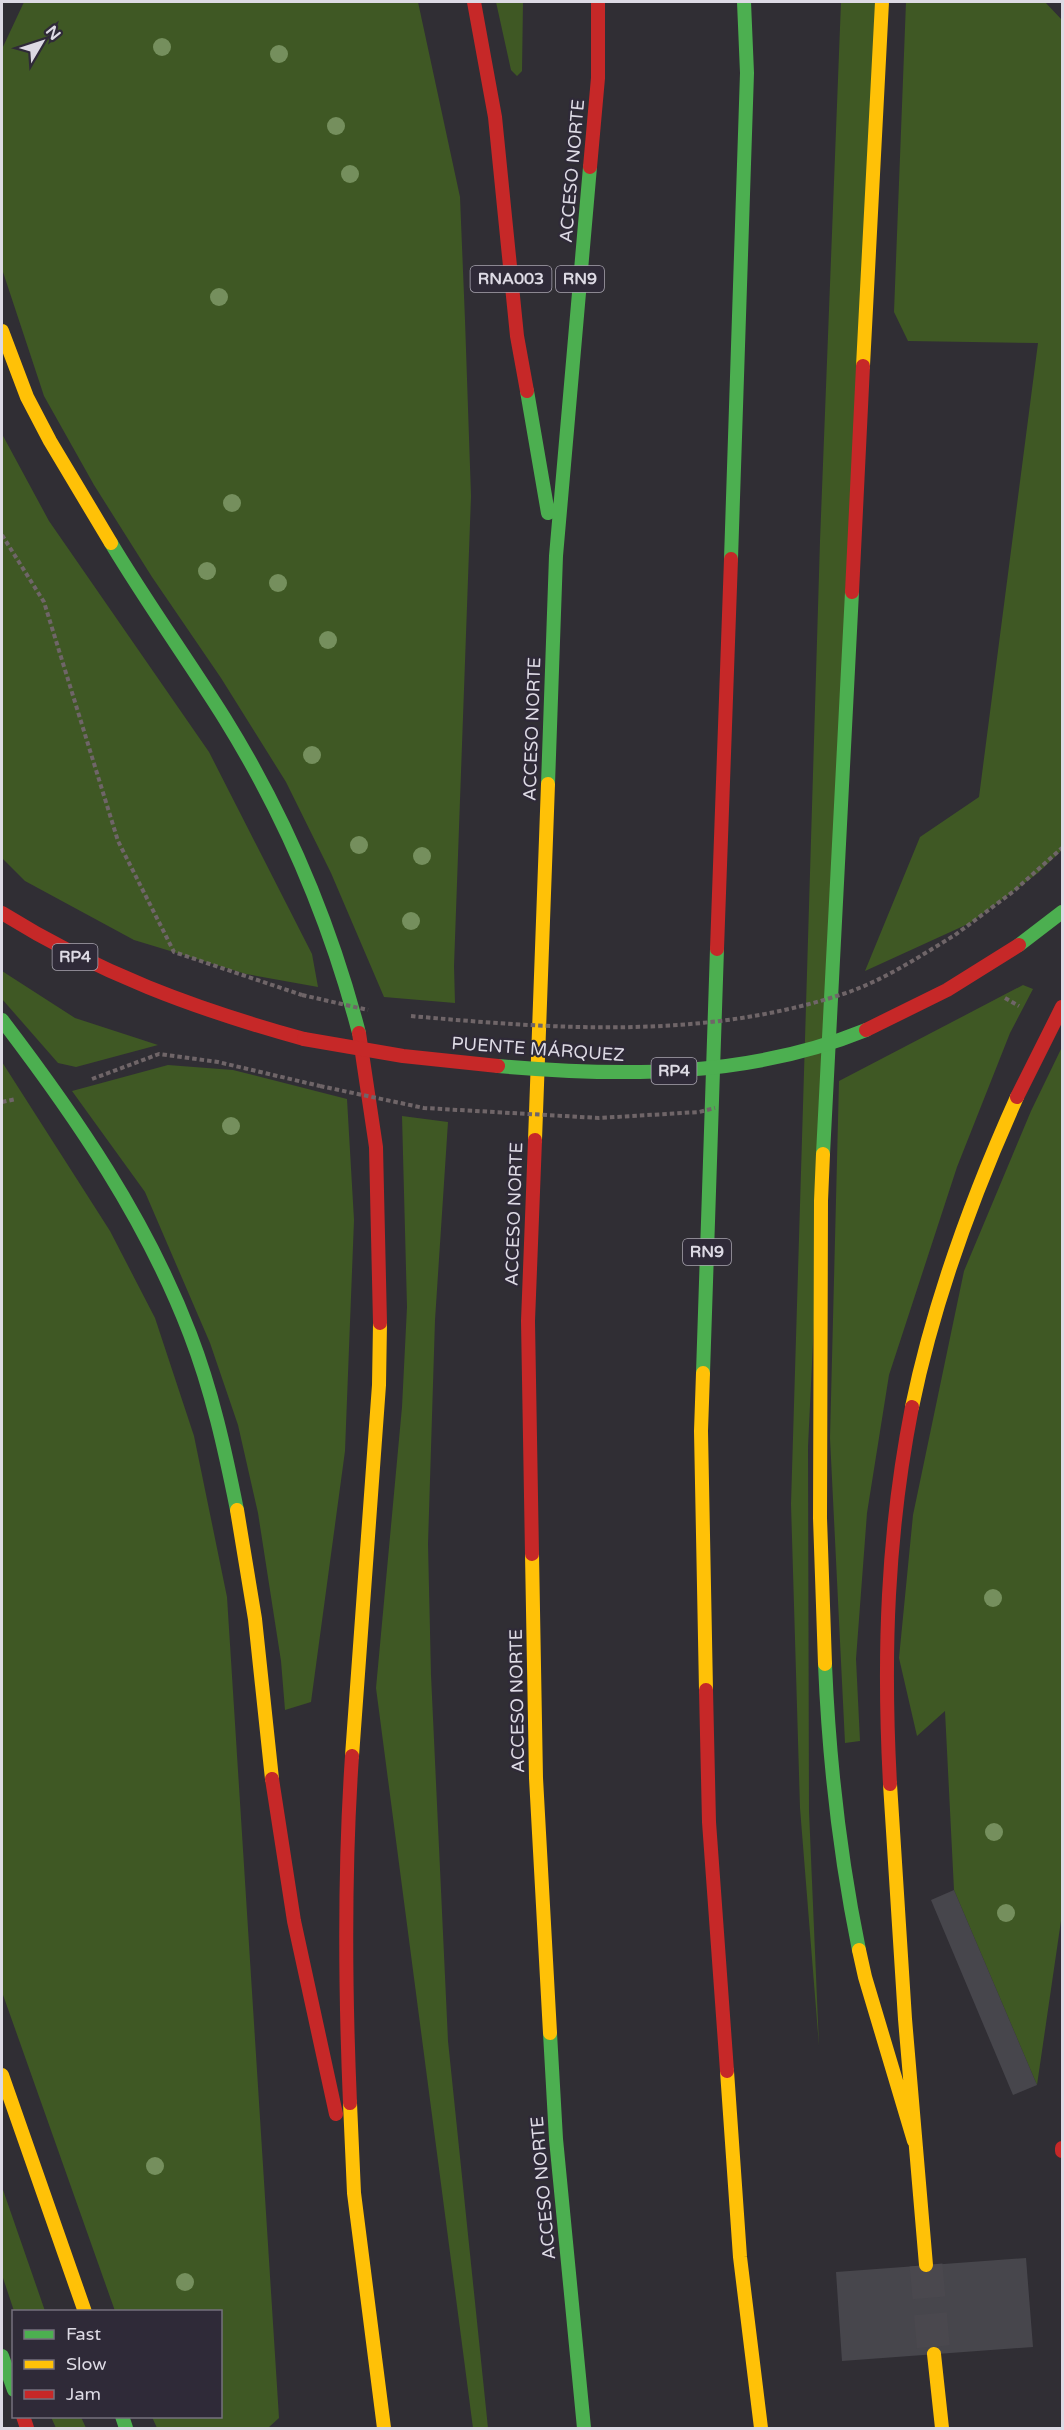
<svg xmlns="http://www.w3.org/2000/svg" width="1064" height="2430" font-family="'Varela Round',sans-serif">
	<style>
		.green { fill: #3f5824 }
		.building { fill: #47464c }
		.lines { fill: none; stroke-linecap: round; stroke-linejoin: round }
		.highway-tunnel { stroke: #4a484e; stroke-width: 33; stroke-dasharray: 33 16; stroke-linecap: butt }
		.path { stroke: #6f6568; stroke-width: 4; stroke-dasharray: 4.5 3; stroke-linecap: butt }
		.fast { stroke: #4caf50; stroke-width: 14 }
		.slow { stroke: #ffc107; stroke-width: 14 }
		.jam { stroke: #c62828; stroke-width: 14 }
		.path-bridge { stroke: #6f6568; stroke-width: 4; stroke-dasharray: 4.5 3; stroke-linecap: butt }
		.fast-bridge { stroke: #4caf50; stroke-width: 14 }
		.jam-bridge { stroke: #c62828; stroke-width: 14 }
		.tree { fill: #758f5d }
		.labels { text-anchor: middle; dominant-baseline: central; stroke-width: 4.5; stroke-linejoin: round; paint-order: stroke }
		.shield { fill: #2f2a38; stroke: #a9a5b0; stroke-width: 1.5 }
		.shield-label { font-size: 16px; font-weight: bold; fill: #dddae4 }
		.street-label { font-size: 18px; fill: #dddae4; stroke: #2f2a38 }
	</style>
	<rect width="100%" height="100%" fill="#302e34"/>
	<path class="green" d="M 24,2 L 418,2 L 460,197 L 465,320 L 471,496 L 454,966 L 455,1003 L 384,997 L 331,873 L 286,782 L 221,678 L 152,577 L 94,485 L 44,396 L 2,269 L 2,49 Z
		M 496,2 L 523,2 L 522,71 L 517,76 L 511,70 Z
		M 841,2 L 877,2 L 808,1447 L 809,1811 L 819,2046 L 800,1808 L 791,1504 L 820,541 Z
		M 906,2 L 1045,2 L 1062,20 L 1062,850 L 1038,873 L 970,923 L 865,971 L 920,837 L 979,797 L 1038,343 L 908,341 L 894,312 Z
		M 2,434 L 49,521 L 209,752 L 312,954 L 318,987 L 246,974 L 134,940 L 25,881 L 2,858 Z
		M 2,971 L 75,1018 L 158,1045 L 76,1067 L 58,1063 L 2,999 Z
		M 1023,985 L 1033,989 L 1010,1033 L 957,1167 L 889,1375 L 867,1513 L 856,1659 L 860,1741 L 845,1743 L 830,1438 L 839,1081 Z
		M 1062,1047 L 1062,1914 L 1037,2085 L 954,1890 L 945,1711 L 917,1736 L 899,1658 L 913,1515 L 964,1271 L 1031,1111 Z
		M 2,1062 L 110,1231 L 155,1318 L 194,1436 L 227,1597 L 279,2418 L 268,2428 L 157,2428 L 152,2417 L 220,2416 L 220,2312 L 115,2311 L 2,1992 Z
		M 168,1065 L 233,1070 L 347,1099 L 354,1220 L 345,1451 L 311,1702 L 285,1710 L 281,1661 L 258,1513 L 238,1425 L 210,1343 L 145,1192 L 72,1091 Z
		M 402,1116 L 448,1122 L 435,1320 L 428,1544 L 431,1675 L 448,2041 L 488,2428 L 473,2428 L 376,1688 L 402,1407 L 407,1307 Z
		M 2,2187 L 45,2311 L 14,2311 L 2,2275 Z
		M 51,2417 L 81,2417 L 86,2428 L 56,2428 Z"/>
	<path class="building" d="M 954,1890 L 1037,2085 L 1013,2095 L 931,1900 Z
		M 1026,2258 L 1033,2347 L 842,2361 L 836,2272 Z"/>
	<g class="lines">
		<path class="highway-tunnel" d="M 926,2265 L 934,2354"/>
		<path class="path" d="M 2,535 L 44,602 L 118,841 L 174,952 L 302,995
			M 955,935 L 1014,891 L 1062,848
			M 1005,998 L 1019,1006
			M 92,1079 L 159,1054 L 218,1062 L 320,1086
			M 2,1102 L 16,1099"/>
		<path class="fast" d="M 527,391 L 548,513
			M 111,543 C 147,603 188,660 225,719 C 285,816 330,922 359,1033
			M 731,559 L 747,73 L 744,2
			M 548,784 L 556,556 L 590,167
			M 1019,945 L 1062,912
			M 2,1020 C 76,1117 146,1219 190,1334 C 212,1391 225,1450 237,1510
			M 823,1154 L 852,592
			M 703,1373 L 717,949
			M 825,1664 C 829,1760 840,1857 859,1950
			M 550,2033 L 556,2139 L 584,2428
			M 2,2356 L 14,2390
			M 122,2416 L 126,2428"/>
		<path class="slow" d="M 2,331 L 27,397 L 50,441 L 111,543
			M 863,366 L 882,2
			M 535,1140 L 548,784
			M 823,1154 L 821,1201 L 820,1518 L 825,1664
			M 703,1373 L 701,1431 L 706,1690
			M 912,1407 C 934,1300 972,1197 1017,1097
			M 237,1510 L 255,1619 L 272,1779
			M 532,1554 L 536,1778 L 550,2033
			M 352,1756 L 379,1385 L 380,1323
			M 890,1784 L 905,2019 L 926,2265
			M 859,1950 L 865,1977 L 914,2141
			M 727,2071 L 740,2257 L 761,2428
			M 2,2075 L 85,2312
			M 350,2103 L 354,2193 L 384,2428
			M 934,2354 L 942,2428"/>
		<path class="jam" d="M 474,2 L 495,117 L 517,336 L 527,391
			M 590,167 L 598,78 L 598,2
			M 852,592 L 863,366
			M 2,913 C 98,973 195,1009 304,1039
			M 717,949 L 731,559
			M 359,1033 L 376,1147 L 380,1323
			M 1017,1097 L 1062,1007
			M 532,1554 L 528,1321 L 535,1140
			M 706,1690 L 709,1822 L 727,2071
			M 272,1779 L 294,1921 L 336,2114
			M 890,1784 C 883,1655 887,1534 912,1407
			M 350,2103 C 345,1987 344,1872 352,1756
			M 1062,2148 L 1062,2151
			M 23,2416 L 27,2428"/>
		<path class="path-bridge" d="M 302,995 L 368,1010
			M 411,1016 C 556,1029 703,1040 843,994 C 883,981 920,956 955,935
			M 320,1086 L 424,1108 L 599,1118 L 699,1112 L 715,1108"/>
		<path class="fast-bridge" d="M 498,1066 C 623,1077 748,1078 866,1030"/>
		<path class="jam-bridge" d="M 866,1030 L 947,990 L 1019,945
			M 304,1039 L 403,1056 L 498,1066"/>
	</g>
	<g class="tree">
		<circle cx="162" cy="47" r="9"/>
		<circle cx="279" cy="54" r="9"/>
		<circle cx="336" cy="126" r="9"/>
		<circle cx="350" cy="174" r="9"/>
		<circle cx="219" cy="297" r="9"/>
		<circle cx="232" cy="503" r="9"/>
		<circle cx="207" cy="571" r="9"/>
		<circle cx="278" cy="583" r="9"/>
		<circle cx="328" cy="640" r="9"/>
		<circle cx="312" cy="755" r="9"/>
		<circle cx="359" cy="845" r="9"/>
		<circle cx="422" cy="856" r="9"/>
		<circle cx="411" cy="921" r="9"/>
		<circle cx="231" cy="1126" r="9"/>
		<circle cx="993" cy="1598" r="9"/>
		<circle cx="994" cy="1832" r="9"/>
		<circle cx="1006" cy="1913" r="9"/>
		<circle cx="155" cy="2166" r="9"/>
		<circle cx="185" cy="2282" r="9"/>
	</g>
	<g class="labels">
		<g class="shield">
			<rect x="470.5" y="266" width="81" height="26" rx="4.5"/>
			<rect x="556" y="266" width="48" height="26" rx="4.5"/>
			<rect x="52.5" y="944" width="45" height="26" rx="4.5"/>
			<rect x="651.5" y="1058" width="45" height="26" rx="4.5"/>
			<rect x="683" y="1239" width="48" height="26" rx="4.5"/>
		</g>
		<g class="shield-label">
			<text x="511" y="279">RNA003</text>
			<text x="580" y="279">RN9</text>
			<text x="75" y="957">RP4</text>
			<text x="674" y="1071">RP4</text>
			<text x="707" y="1252">RN9</text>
		</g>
		<g class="street-label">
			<text transform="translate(572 171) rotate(-85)">ACCESO NORTE</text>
			<text transform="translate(532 729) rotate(-88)">ACCESO NORTE</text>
			<text transform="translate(538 1049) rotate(4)">PUENTE MÁRQUEZ</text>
			<text transform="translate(514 1214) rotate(-88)">ACCESO NORTE</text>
			<text transform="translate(517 1701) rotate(-91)">ACCESO NORTE</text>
			<text transform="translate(543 2188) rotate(-95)">ACCESO NORTE</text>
		</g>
	</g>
	<rect width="1064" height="2430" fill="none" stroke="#dddae4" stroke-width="6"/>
	<rect x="12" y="2310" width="210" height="108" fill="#2f2a38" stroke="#75707d" stroke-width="1.5"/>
	<rect x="24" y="2330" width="30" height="9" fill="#4caf50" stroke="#75707d" stroke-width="1.5"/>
	<text x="66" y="2340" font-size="18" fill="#dddae4">Fast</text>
	<rect x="24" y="2360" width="30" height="9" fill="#ffc107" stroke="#75707d" stroke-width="1.5"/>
	<text x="66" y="2370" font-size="18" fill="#dddae4">Slow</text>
	<rect x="24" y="2390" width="30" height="9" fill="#c62828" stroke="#75707d" stroke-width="1.5"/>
	<text x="66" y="2400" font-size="18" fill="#dddae4">Jam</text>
	<g transform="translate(42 42) rotate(51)" stroke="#2f2a38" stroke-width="4.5" paint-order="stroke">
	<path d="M0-4.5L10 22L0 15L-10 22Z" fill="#dddae4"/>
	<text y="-9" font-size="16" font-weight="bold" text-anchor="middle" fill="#dddae4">N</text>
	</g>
</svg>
